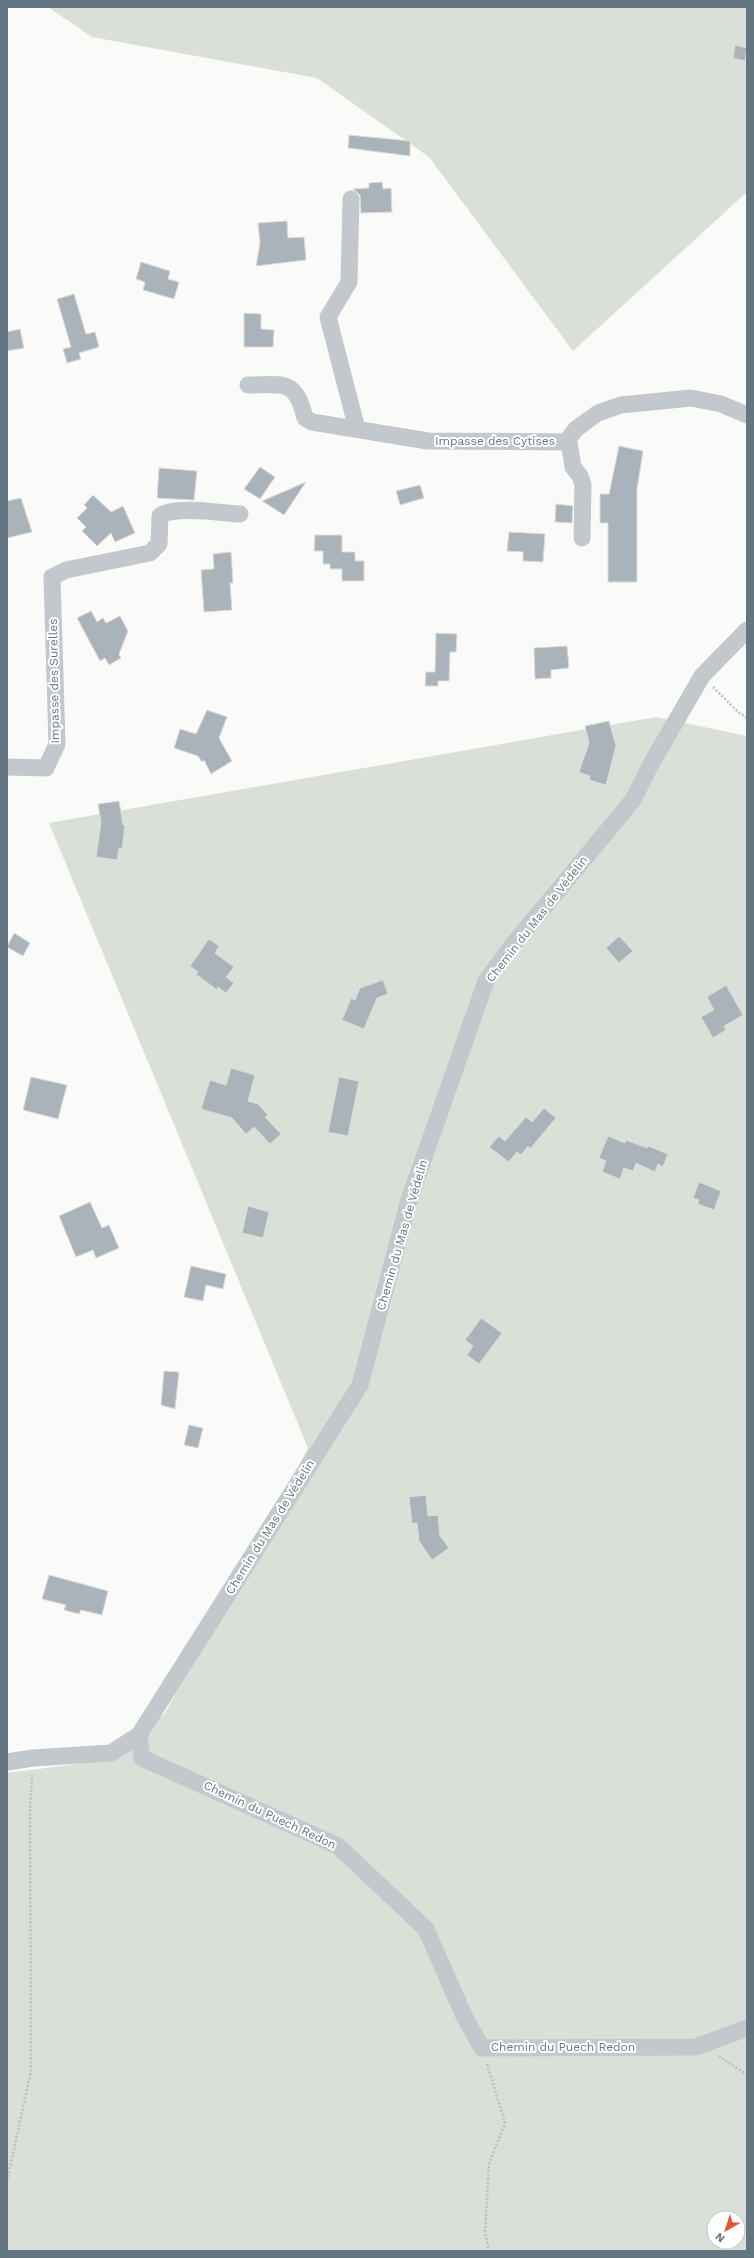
<svg xmlns="http://www.w3.org/2000/svg" width="754" height="2258" font-family="'Work Sans',sans-serif">
	<style>
		.green { fill: #dadfd7; fill-rule: evenodd }
		.building { fill: #aab3b9; stroke: #dcdcda }
		.lines { fill: none; stroke-linecap: round; stroke-linejoin: round }
		.path { stroke: #bbbfc2; stroke-width: 2.5; stroke-dasharray: 2 2; stroke-linecap: butt }
		.minor { stroke: #c3c8cc; stroke-width: 17 }
		.labels { text-anchor: middle; dominant-baseline: central; stroke-width: 4; stroke-linejoin: round; paint-order: stroke }
		.street-label { font-size: 12px; fill: #657683; stroke: #fff }
	</style>
	<rect width="100%" height="100%" fill="#fafaf8"/>
	<path class="green" d="M 48,7 L 747,7 L 747,192 L 573,351 L 429,157 L 317,78 L 92,37 Z
		M 656,717 L 747,736 L 747,2251 L 7,2251 L 7,1773 L 108,1760 L 165,1713 L 308,1448 L 49,823 ZM 714,2218 L 738,2218 L 738,2242 L 714,2242 Z"/>
	<path class="building" d="M 735,45 L 747,48 L 745,61 L 733,58 Z
		M 349,135 L 410,141 L 410,156 L 348,148 Z
		M 382,182 L 383,189 L 391,188 L 392,212 L 361,213 L 360,195 L 353,189 L 369,188 L 369,183 Z
		M 287,221 L 288,238 L 304,237 L 306,260 L 256,266 L 260,243 L 258,223 Z
		M 141,262 L 170,271 L 168,279 L 179,282 L 174,299 L 143,290 L 145,282 L 136,279 Z
		M 74,294 L 86,334 L 95,332 L 99,347 L 79,353 L 81,359 L 67,363 L 63,349 L 71,347 L 57,299 Z
		M 244,313 L 261,314 L 261,329 L 274,330 L 273,347 L 244,347 Z
		M 20,329 L 24,348 L 7,351 L 7,332 Z
		M 619,446 L 643,451 L 637,489 L 637,582 L 608,582 L 608,523 L 600,523 L 600,494 L 609,494 Z
		M 260,467 L 275,477 L 260,499 L 244,489 Z
		M 159,468 L 197,471 L 194,500 L 157,498 Z
		M 306,482 L 284,515 L 262,501 Z
		M 420,485 L 424,498 L 400,505 L 396,491 Z
		M 93,495 L 111,512 L 123,506 L 135,533 L 115,542 L 111,533 L 97,546 L 82,531 L 86,527 L 77,518 L 87,508 L 84,505 Z
		M 21,498 L 32,532 L 7,538 L 7,501 Z
		M 556,504 L 573,506 L 572,523 L 555,522 Z
		M 509,532 L 545,534 L 543,562 L 523,561 L 523,552 L 507,551 Z
		M 315,535 L 342,535 L 342,552 L 355,552 L 355,561 L 364,561 L 364,581 L 342,581 L 342,569 L 330,569 L 330,564 L 323,564 L 323,551 L 314,551 Z
		M 231,552 L 233,583 L 230,583 L 232,610 L 204,612 L 201,570 L 214,569 L 213,554 Z
		M 91,611 L 97,622 L 103,618 L 106,623 L 120,616 L 128,631 L 119,654 L 121,658 L 109,665 L 105,658 L 100,661 L 77,618 Z
		M 436,633 L 457,634 L 456,652 L 450,652 L 449,681 L 438,681 L 438,686 L 425,686 L 426,672 L 435,672 Z
		M 567,646 L 569,668 L 551,670 L 551,678 L 535,679 L 534,648 Z
		M 207,710 L 227,717 L 219,738 L 232,761 L 211,774 L 204,760 L 202,762 L 198,756 L 174,748 L 180,729 L 196,734 Z
		M 609,721 L 616,746 L 606,785 L 589,780 L 590,776 L 579,772 L 589,743 L 585,726 Z
		M 119,801 L 123,825 L 125,825 L 122,849 L 119,848 L 117,860 L 96,857 L 101,822 L 98,804 Z
		M 14,933 L 30,943 L 23,956 L 7,947 Z
		M 619,936 L 633,951 L 619,963 L 606,948 Z
		M 209,939 L 219,946 L 215,953 L 234,967 L 226,977 L 234,983 L 226,993 L 218,987 L 217,990 L 196,974 L 198,972 L 190,966 Z
		M 383,980 L 388,994 L 377,998 L 364,1029 L 342,1020 L 351,998 L 355,1000 L 360,988 Z
		M 726,985 L 743,1015 L 724,1026 L 726,1030 L 713,1038 L 701,1017 L 714,1010 L 707,997 Z
		M 231,1068 L 255,1075 L 248,1101 L 258,1104 L 268,1115 L 265,1117 L 281,1134 L 270,1144 L 254,1127 L 246,1134 L 232,1118 L 201,1109 L 210,1080 L 226,1085 Z
		M 31,1077 L 67,1085 L 58,1119 L 23,1110 Z
		M 339,1077 L 359,1081 L 348,1136 L 328,1132 Z
		M 544,1108 L 556,1118 L 530,1149 L 528,1146 L 521,1155 L 517,1152 L 509,1162 L 489,1147 L 499,1136 L 505,1141 L 526,1117 L 532,1122 Z
		M 608,1136 L 625,1143 L 626,1140 L 647,1148 L 648,1146 L 668,1154 L 663,1167 L 658,1164 L 655,1172 L 636,1163 L 633,1171 L 624,1168 L 620,1179 L 602,1172 L 606,1161 L 599,1158 Z
		M 699,1182 L 721,1191 L 714,1210 L 698,1204 L 699,1200 L 693,1198 Z
		M 90,1202 L 102,1228 L 109,1225 L 119,1248 L 96,1258 L 93,1250 L 76,1257 L 59,1216 Z
		M 248,1206 L 269,1212 L 263,1238 L 242,1233 Z
		M 191,1266 L 226,1274 L 223,1289 L 206,1285 L 203,1301 L 184,1297 Z
		M 481,1318 L 502,1333 L 479,1364 L 467,1355 L 473,1346 L 465,1340 Z
		M 164,1371 L 179,1372 L 175,1409 L 161,1405 Z
		M 189,1425 L 203,1428 L 198,1448 L 184,1445 Z
		M 426,1495 L 428,1516 L 438,1515 L 440,1536 L 449,1548 L 432,1560 L 419,1541 L 417,1523 L 412,1524 L 409,1497 Z
		M 49,1575 L 108,1591 L 102,1615 L 81,1610 L 79,1614 L 64,1610 L 66,1605 L 42,1599 Z"/>
	<g class="lines">
		<path class="path" d="M 713,687 L 738,712 L 747,718
			M 719,2056 L 747,2075
			M 487,2064 L 505,2123 L 489,2164 L 485,2233 L 489,2251
			M 7,2181 L 31,2071 L 30,1811 L 32,1775"/>
		<path class="minor" d="M 351,199 L 349,282 L 328,317 L 357,429
			M 248,385 C 284,385 295,378 305,418 L 312,422 L 428,441 L 569,442 L 569,438 L 576,429 L 598,413 L 621,405 L 691,398 L 721,404 L 747,415
			M 569,442 L 573,467 L 580,476 L 583,485 L 582,538
			M 7,767 L 46,768 L 57,744 L 52,577 L 66,570 L 150,553 L 159,544 L 160,516 C 174,505 221,513 240,514
			M 139,1735 L 142,1758 L 338,1846 L 426,1929 L 464,2016 L 482,2048 L 696,2047 L 747,2028
			M 7,1762 L 33,1758 L 111,1753 L 139,1735 L 360,1385 L 409,1200 L 486,981 L 511,947 L 633,800 L 651,764 L 702,676 L 747,630"/>
	</g>
	<g class="labels">
		<g class="street-label">
			<text x="495" y="441">Impasse des Cytises</text>
			<text transform="translate(54 681) rotate(-91)">Impasse des Surelles</text>
			<text transform="translate(537 919) rotate(-52)">Chemin du Mas de Védelin</text>
			<text transform="translate(402 1235) rotate(-74)">Chemin du Mas de Védelin</text>
			<text transform="translate(270 1527) rotate(-58)">Chemin du Mas de Védelin</text>
			<text transform="translate(270 1815) rotate(25)">Chemin du Puech Redon</text>
			<text x="563" y="2047">Chemin du Puech Redon</text>
		</g>
	</g>
	<rect width="754" height="2258" fill="none" stroke="#657683" stroke-width="16"/>
	<g transform="translate(726 2230) rotate(219)"><circle r="19" fill="#ffffff" stroke="#c1c8cd"/>
	<path d="M0-3L7 15L0 10L-7 15Z" fill="#e4572e"/>
	<text y="-6" font-size="11" font-weight="bold" text-anchor="middle" fill="#657683">N</text>
	</g>
</svg>
